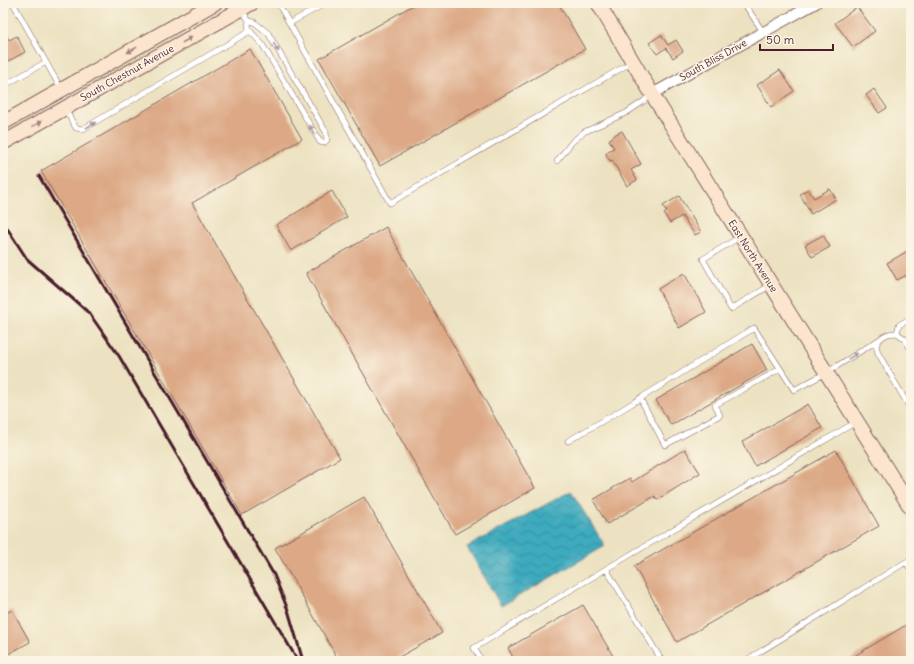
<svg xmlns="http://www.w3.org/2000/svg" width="914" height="664" font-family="Delius,sans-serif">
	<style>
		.water { fill: url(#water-waves); stroke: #446474 }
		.building { fill: #dca885 }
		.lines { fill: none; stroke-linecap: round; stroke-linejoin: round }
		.lane-casing { stroke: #836360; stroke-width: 6 }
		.street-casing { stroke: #836360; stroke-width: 12 }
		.secondary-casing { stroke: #836360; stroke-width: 16 }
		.lane { stroke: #fff; stroke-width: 5 }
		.street { stroke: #fff; stroke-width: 10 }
		.secondary { stroke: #fbe5cf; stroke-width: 14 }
		.rail { stroke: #4a1f2b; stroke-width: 3 }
		.oneway { fill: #a2827d }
		.oneway2 { fill: #ae9aa0 }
		.labels { text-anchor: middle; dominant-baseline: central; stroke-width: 3; stroke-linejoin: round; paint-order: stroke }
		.street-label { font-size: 10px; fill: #4a1f2b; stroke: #fcf5e5 }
	</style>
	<defs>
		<pattern id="water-waves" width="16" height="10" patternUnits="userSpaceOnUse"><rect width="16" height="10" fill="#3eaabe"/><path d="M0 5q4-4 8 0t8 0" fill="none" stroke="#368a9b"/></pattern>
	</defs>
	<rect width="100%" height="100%" fill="#fcf5e5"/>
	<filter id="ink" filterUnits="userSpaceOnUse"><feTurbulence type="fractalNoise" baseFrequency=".025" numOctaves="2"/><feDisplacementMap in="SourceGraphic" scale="8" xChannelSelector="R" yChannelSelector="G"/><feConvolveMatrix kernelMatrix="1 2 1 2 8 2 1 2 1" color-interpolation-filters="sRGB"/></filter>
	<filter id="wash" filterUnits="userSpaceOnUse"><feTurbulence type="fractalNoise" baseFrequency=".012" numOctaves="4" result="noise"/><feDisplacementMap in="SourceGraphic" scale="16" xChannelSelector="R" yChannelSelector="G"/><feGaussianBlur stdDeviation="0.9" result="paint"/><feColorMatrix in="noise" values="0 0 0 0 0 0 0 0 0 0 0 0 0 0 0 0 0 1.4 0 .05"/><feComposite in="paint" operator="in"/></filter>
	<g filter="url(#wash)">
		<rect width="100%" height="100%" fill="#ece2c1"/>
		<path class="water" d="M 571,491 L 605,546 L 501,606 L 467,547 Z"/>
		<g id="blocks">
			<path class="building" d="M 417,3 L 558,3 L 585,49 L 380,166 L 319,59 Z
				M 857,7 L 875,31 L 853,47 L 835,23 Z
				M 3,29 L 9,40 L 17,36 L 25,52 L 3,64 Z
				M 661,35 L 668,45 L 676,40 L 683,51 L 673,58 L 666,48 L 657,54 L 649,43 Z
				M 250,49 L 302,139 L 192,203 L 340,458 L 242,515 L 41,171 Z
				M 780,70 L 794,91 L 771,107 L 757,85 Z
				M 874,89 L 887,108 L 879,113 L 866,95 Z
				M 622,131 L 641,164 L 631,170 L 637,180 L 627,186 L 612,160 L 610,161 L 606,154 L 608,151 L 614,148 L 609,140 L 616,134 Z
				M 808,189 L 814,198 L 830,189 L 836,199 L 811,214 L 800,194 Z
				M 332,191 L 347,217 L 291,251 L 276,225 Z
				M 679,196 L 701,232 L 695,235 L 682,216 L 670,223 L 664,214 L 667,212 L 663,206 Z
				M 386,227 L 535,488 L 455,534 L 306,273 Z
				M 823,235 L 830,247 L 812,257 L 805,245 Z
				M 911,249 L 911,273 L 897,280 L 887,263 Z
				M 684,273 L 706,312 L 679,328 L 658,289 Z
				M 752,344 L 767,370 L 671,425 L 656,400 Z
				M 808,404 L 822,428 L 755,466 L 742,442 Z
				M 685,449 L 700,473 L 657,500 L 655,496 L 607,524 L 593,500 L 630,478 L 632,482 Z
				M 836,450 L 879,526 L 677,642 L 634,566 Z
				M 364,497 L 442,633 L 392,661 L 339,661 L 275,548 Z
				M 583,605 L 616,661 L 515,661 L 508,648 Z
				M 12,610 L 30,642 L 3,657 L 3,615 Z
				M 911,622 L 911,661 L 846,661 Z"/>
		</g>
	</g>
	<g filter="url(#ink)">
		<use href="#blocks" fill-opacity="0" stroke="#836360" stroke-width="1"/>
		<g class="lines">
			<defs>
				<path id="lane" d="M 13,3 L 61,89
					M 278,3 L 390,203 L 632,62
					M 744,3 L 763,32
					M 242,10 L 249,21 L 248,26 L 250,31 L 262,44 L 320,142 L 324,143 L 327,140 L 326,132 L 268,33 L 254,22 L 249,21
					M 290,23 L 326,3
					M 3,86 L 46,62
					M 65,109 L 76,128 L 83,129 L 250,31
					M 557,161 L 572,142 L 584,132 L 626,113 L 644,101 L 651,95
					M 740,237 L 703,259 L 731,309 L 771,285
					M 897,333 L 899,325 L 911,318
					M 911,350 L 905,339 L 897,333 C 887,333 881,336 876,345 L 878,353 L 911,410
					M 640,398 L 665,445 L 720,415 L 715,405 L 780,369
					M 568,441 L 623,409 L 754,328 L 794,390 L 826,373 L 880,339
					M 911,560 L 906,562 L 911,570
					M 482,661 L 474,648 L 606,569
					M 662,661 L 606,569 L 856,422
					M 745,661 L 906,562"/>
				<path id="street" d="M 652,94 L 816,3"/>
				<path id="secondary" d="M 598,3 L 652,94 L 911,508
					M 3,123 L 215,3
					M 3,143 L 252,3"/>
			</defs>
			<use href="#lane" class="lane-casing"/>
			<use href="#street" class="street-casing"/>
			<use href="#secondary" class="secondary-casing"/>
			<use href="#lane" class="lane"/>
			<use href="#street" class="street"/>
			<use href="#secondary" class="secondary"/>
			<path class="rail" d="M 39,176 L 274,575 L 288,610 L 303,661
				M 3,222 L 27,259 L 89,313 L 119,356 L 298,661"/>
		</g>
		<defs><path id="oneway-solid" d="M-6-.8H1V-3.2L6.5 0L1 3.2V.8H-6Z"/></defs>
		<g class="oneway">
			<use href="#oneway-solid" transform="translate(187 40) rotate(-29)"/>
			<use href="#oneway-solid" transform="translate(132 50) rotate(151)"/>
			<use href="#oneway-solid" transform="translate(37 124) rotate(-29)"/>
		</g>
		<g class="oneway2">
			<use href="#oneway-solid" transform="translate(276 47) rotate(59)"/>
			<use href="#oneway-solid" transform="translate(91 125) rotate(-30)"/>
			<use href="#oneway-solid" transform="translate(312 130) rotate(-120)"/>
			<use href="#oneway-solid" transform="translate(853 356) rotate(-33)"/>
		</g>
	</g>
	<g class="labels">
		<g class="street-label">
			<text transform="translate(713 60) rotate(-29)">South Bliss Drive</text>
			<text transform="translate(127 73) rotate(-29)">South Chestnut Avenue</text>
			<text transform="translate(753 256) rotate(58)">East North Avenue</text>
		</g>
	</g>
	<rect width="914" height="664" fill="none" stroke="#fcf5e5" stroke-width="16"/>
	<path d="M760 44v6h73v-6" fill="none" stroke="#4a1f2b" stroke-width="2"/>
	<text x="766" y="44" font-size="12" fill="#4a1f2b" stroke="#fcf5e5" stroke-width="3" paint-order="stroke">50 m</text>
</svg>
